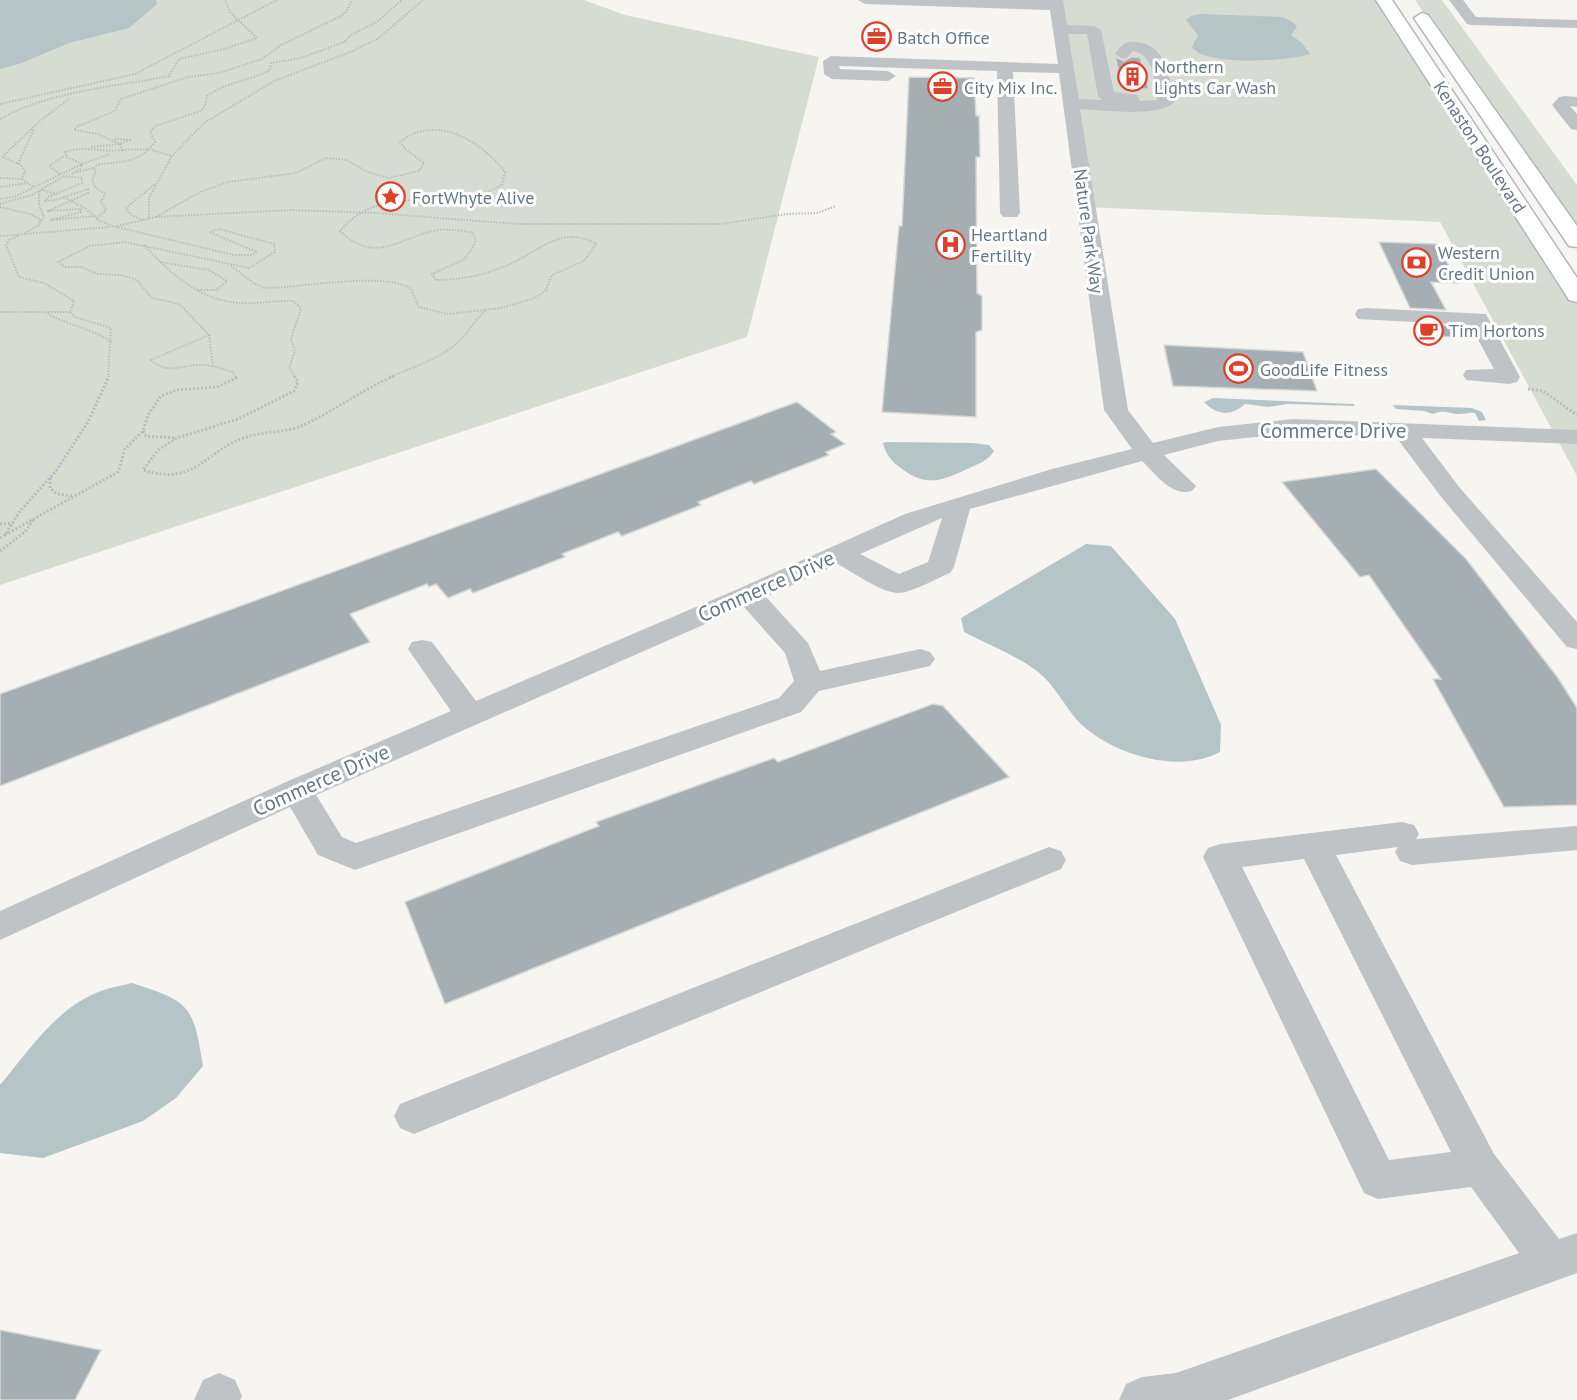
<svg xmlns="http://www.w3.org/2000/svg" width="1577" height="1400" font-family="'PT Sans',sans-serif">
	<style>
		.green { fill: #d7dcd3 }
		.water { fill: #b5c4c6 }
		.building { fill: #a5afb3; stroke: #d7d7d5; stroke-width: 1.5 }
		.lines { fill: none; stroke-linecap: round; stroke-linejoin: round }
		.major-casing { stroke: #b2b7ba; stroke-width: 3 }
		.path-far1 { stroke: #b9bcbe; stroke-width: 2; stroke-dasharray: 1.5 1.5; stroke-linecap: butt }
		.path { stroke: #b9bcbe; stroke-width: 3; stroke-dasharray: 2 2; stroke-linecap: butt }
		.minor { fill: #bfc3c6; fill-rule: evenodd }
		.major { fill: #fff; fill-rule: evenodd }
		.labels { text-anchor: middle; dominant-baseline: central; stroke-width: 6; stroke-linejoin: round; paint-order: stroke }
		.far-poi-label { font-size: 18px; fill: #657882; stroke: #fff; text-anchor: start }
		.far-street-label { font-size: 18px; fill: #657882; stroke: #fff }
		.street-label { font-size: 21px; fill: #657882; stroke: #fff }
	</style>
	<rect width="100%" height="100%" fill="#f6f5f2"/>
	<path class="green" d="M 0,0 L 584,0 L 625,15 L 819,57 L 747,337 L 0,585 Z
		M 1056,0 L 1384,0 L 1577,295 L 1577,476 L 1440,222 L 1085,207 Z
		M 1415,0 L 1442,0 L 1577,185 L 1577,239 Z"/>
	<path class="water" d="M 0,0 L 156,0 L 157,4 L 129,28 L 69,43 L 22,63 L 0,69 Z
		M 1201,14 L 1283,17 L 1294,23 L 1297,27 L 1291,35 L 1302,43 L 1310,54 C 1289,61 1205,67 1192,47 L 1198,35 L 1186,20 L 1191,16 Z
		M 1213,398 L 1353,404 L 1355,406 L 1288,404 L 1268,407 L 1245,404 C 1232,416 1217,416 1204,402 Z
		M 1393,405 L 1472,408 L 1482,412 L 1486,420 L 1479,421 L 1475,413 C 1468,412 1465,414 1459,414 C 1448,414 1446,409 1433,414 L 1424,411 L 1396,409 Z
		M 886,442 L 973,443 L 989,445 L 994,451 C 988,461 978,464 967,469 C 942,481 926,487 902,469 C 892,462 886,455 883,443 Z
		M 1086,544 L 1111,546 L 1175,619 L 1221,725 L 1220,752 C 1178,775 1109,754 1077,720 C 1064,705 1053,683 1037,671 C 1015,655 987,644 964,632 L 961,618 Z
		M 132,983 C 192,1002 193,1006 203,1066 L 176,1098 L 143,1121 L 43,1158 L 0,1153 L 0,1085 C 28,1052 55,1010 96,993 C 107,988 120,986 132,983 Z"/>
	<path class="building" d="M 1115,57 L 1124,61 L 1131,57 L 1140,57 L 1149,89 L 1123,89 Z
		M 909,77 L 974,78 L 976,116 L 979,116 L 980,157 L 976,157 L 977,293 L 982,296 L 982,330 L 976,332 L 976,417 L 882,412 L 899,226 L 902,226 Z
		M 1379,242 L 1437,244 L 1458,283 L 1431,282 L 1446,310 L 1410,308 Z
		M 1418,324 L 1455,326 L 1461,337 L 1423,336 Z
		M 1164,345 L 1303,352 L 1317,391 L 1173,386 Z
		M 797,402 L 836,432 L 831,434 L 845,444 L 826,452 L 829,455 L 754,484 L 751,481 L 698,502 L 701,505 L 622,536 L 618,532 L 562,554 L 565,557 L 473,593 L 470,589 L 448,598 L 436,584 L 429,587 L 427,584 L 350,614 L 370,642 L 0,786 L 0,694 Z
		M 1376,469 L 1466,559 L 1558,678 L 1577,708 L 1577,805 L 1504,807 L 1433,679 L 1441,679 L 1369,575 L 1360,577 L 1282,482 Z
		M 933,704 L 943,706 L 1009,777 L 445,1004 L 405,902 L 599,826 L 596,822 L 774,758 L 778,762 Z
		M 0,1330 L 101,1350 L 75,1400 L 0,1400 Z"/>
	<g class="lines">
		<defs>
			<path id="major" d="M 1376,0 L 1392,0 L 1577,278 L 1577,302 L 1569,300 L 1566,295 Z
				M 1422,13 L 1428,15 L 1577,226 L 1577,247 L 1569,246 L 1414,18 Z"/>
		</defs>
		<use href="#major" class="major-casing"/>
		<path class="path-far1" d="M 0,104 L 135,74 L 277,0
			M 0,119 C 51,91 113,87 169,76 L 179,59 L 224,49 L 257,38 L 230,12 L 225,0
			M 91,147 L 120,144 L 130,140 L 113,139
			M 122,150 L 149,149 L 172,156
			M 2,157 L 41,120 L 69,99
			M 18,164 L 34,129
			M 77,172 L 94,168
			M 60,174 L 49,166 L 66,155
			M 72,174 L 80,169 L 82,164 L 110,154
			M 0,178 L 22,179 L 25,171 L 21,165 L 2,157
			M 22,179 L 34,187
			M 0,187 L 28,183
			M 41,190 L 57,194
			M 39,191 L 39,205 L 44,217 L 40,223
			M 64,197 L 86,209 L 95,217
			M 0,199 L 14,197 L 82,164 L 67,157 L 65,152 C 84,145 102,153 122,150 L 120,144 L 98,134 L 74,130 L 78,126 L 115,111 L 121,99 L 188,77 L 219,73 L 262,59 L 281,45 L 341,16 L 346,12 L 352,0
			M 0,204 L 32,195 L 64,176 L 82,178 L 82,183 L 48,197 L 45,201 L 56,200 L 88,189 L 88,193 L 48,211 L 81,209 L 81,212 L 51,220 L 97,216
			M 0,207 L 30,214 L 40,219 L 39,225 L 25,233
			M 156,217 L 200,192 L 228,182 L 296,173 L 326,158 L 347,160 L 367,172 L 389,178 L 419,171 L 424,163 L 405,149 L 400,142 C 436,113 481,141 505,172 L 502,185 C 451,214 381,180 340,231 C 376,266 400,236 439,230 C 450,229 461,231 472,232 L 476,240 L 472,249 L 463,260 L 432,274 L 436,280 C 461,280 485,275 508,265 C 539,252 561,224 596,244 L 584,261 L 552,275 L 546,290 L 535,298 L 501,308 L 448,314 L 419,307 L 411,289 C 386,271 299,288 265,288 L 253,283 L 230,265
			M 149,218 L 149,198 L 172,156 L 204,123 L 274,81 L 348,53 L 379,38 L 423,0
			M 143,220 L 131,215 L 126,208 L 155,184
			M 117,226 L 156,217 L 290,210 L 375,213 L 517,224 L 721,224 L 787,214 L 817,213 L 836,206
			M 0,236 L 110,227
			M 18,236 L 9,240 L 6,245 L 19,277 L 44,283 L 74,301 L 70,312 L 75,317 L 111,328 L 108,377
			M 144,245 C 170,273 201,302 242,303 C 259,304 276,300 293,301 L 301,308 L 291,339 L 295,351 L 289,368 L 295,377
			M 160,262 L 209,270 L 227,281 L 216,290 L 198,290
			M 0,312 L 70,312
			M 45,312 C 68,326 89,327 112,342
			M 209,335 L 213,366
			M 236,377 L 233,372 C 222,369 212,365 200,365 C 181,365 168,375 151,360 L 209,335 L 179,304 L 152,298 L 137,280 L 122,275 L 98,274 L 81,267 L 65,267 L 58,262 L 90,246 L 125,242 L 249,268 L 275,252 L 274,244 L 219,229 L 209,232 L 257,252 L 251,255 L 234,255 L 112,226 L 96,219 L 106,210 L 101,202 L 105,194 L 96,188 L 92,180 L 96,172 L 94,168 L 97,165 C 122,160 137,165 155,142 L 150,132 L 155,126 L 201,111 L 205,106 L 207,96 C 226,82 250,81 270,70 L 271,63 L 301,58 L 344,42 L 351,35 L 377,22 L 402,0
			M 390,377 C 413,367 438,360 457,343 C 467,335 474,321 485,311"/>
		<path class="path" d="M 294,376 L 298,382 L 294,391 L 238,419 L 177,438 L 158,450 L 143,470 C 197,487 204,450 247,437 C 264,431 285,433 301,426 C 333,412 361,390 394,376
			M 1528,389 L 1543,391 L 1577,415
			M 143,431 L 146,436 L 175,438
			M 50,478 L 50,488 L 57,494 L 73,496
			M 0,524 L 13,523
			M 5,535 L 118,472 L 125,449 L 143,431 L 148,415 L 161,396 L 176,390 L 217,387 L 236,378 L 235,376
			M 0,538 L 5,535 L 20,511 L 56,471 L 88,422 L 109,376
			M 0,551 L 25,532 L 33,520"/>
		<path class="minor" d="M 858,0 L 1063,0 L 1067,25 L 1094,26 L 1101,30 L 1114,92 L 1137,95 L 1140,101 L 1157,100 C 1154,82 1155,55 1133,51 L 1128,57 L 1123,59 L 1115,54 C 1122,44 1125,41 1138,42 C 1168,47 1169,78 1174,102 C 1161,118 1101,110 1080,109 L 1128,410 L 1153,443 L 1218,427 L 1293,419 L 1577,430 L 1577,444 L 1422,438 L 1460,488 L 1577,622 L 1577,649 L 1567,647 L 1442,498 L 1396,437 L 1293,433 L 1218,441 L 1164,455 L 1196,486 L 1192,491 C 1171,497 1156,474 1142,461 L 970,509 L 954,567 L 950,573 C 937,578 910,594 897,593 C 881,592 852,572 838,564 L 766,597 L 808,643 L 820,671 L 920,649 L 930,652 L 935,659 L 930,666 L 819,691 L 801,712 L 355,870 L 318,855 L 290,807 L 0,940 L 0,911 L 286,782 L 451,711 L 408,649 L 412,642 L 422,640 L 432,642 L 476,701 L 738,589 L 905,514 L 1052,469 L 1132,449 L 1104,410 L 1059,73 L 1013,72 L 1020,213 L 1017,217 L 1003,217 L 1000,213 L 997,71 L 839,66 L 840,69 L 888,71 L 896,76 L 888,81 L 832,79 L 824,74 L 823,61 L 831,56 L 1058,64 L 1050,10 L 865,4 ZM 1068,34 L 1087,34 L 1098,96 L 1102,100 L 1079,99 ZM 942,518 L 928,562 L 899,574 L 860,554 ZM 744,607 L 785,653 L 794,681 L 779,698 L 356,843 L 342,837 L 316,795 Z
			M 1449,0 L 1463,0 L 1476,17 L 1577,20 L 1577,28 L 1472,25 L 1467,24 Z
			M 1565,96 L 1577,97 L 1577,107 L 1570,106 L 1577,114 L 1577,130 L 1571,129 L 1552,105 L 1559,97 Z
			M 1366,308 L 1486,314 L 1520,377 L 1517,382 L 1509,384 L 1466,380 L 1463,375 L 1466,370 L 1494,369 L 1470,325 L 1358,319 L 1355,314 L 1358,309 Z
			M 1402,822 L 1414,825 L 1419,834 L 1416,839 L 1577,826 L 1577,850 L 1412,865 L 1400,861 L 1395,852 L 1398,847 L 1336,855 L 1494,1154 L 1559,1239 L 1577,1233 L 1577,1273 L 1228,1400 L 1119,1400 L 1126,1384 L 1142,1377 L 1176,1373 L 1519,1253 L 1471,1187 L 1378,1199 L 1364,1193 L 1203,857 L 1208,848 L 1220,844 ZM 1304,859 L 1451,1152 L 1389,1160 L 1242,867 Z
			M 1049,847 L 1061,851 L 1066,860 L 1061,869 L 414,1134 L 400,1128 L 394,1116 L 400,1104 Z
			M 219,1373 L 235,1380 L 242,1396 L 240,1400 L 194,1400 L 203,1380 Z"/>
		<use href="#major" class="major"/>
	</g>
	<defs>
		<symbol id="office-ring" viewBox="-11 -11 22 22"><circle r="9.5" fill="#fff" stroke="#df4029" stroke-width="1.5"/><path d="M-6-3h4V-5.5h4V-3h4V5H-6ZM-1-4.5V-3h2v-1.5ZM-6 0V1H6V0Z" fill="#df4029"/></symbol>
		<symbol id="building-ring" viewBox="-11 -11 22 22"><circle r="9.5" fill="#fff" stroke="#df4029" stroke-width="1.5"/><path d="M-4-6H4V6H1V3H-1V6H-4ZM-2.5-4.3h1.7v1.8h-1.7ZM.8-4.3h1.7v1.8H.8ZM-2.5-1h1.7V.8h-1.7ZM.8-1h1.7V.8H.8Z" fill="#df4029"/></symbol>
		<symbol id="sight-ring" viewBox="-11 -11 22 22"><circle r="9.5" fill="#fff" stroke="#df4029" stroke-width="1.5"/><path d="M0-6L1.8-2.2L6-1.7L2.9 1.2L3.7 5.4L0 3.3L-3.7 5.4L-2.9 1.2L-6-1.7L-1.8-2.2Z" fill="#df4029"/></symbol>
		<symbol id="hospital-ring" viewBox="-11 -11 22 22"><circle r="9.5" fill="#fff" stroke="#df4029" stroke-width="1.5"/><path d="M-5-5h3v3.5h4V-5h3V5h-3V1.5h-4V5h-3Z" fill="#df4029"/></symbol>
		<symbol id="bank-ring" viewBox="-11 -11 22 22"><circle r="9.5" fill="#fff" stroke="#df4029" stroke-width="1.5"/><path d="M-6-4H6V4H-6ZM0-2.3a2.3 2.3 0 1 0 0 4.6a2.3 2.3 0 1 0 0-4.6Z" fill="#df4029"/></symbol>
		<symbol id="cafe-ring" viewBox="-11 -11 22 22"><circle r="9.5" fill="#fff" stroke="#df4029" stroke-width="1.5"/><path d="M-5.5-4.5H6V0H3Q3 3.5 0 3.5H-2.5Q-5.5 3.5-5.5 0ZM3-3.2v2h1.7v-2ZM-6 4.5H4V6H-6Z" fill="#df4029"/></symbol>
		<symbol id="stadium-ring" viewBox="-11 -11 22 22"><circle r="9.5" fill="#fff" stroke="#df4029" stroke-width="1.5"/><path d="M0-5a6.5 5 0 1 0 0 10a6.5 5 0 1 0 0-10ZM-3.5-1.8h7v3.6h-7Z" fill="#df4029"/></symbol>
	</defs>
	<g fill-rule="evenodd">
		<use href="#office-ring" x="860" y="20" width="33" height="33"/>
		<use href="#building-ring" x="1116" y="60" width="33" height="33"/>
		<use href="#office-ring" x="926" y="70" width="33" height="33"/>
		<use href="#sight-ring" x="374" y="180" width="33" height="33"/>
		<use href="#hospital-ring" x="934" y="228" width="33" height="33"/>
		<use href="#bank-ring" x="1400" y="246" width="33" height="33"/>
		<use href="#cafe-ring" x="1412" y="314" width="33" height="33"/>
		<use href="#stadium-ring" x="1222" y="352" width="33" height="33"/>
	</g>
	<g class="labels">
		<g class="far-poi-label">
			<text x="897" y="37">Batch Office</text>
			<text x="1154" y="66">Northern<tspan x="1154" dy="21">Lights Car Wash</tspan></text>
			<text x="964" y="87">City Mix Inc.</text>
			<text x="412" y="197">FortWhyte Alive</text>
			<text x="971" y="234">Heartland<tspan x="971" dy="21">Fertility</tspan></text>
			<text x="1438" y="252">Western<tspan x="1438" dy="21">Credit Union</tspan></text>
			<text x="1449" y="330">Tim Hortons</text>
			<text x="1260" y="369">GoodLife Fitness</text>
		</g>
		<g class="far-street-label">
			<text transform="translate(1480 147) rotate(57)">Kenaston Boulevard</text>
			<text transform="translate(1089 231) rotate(82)">Nature Park Way</text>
		</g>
		<g class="street-label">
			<text x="1333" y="430">Commerce Drive</text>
			<text transform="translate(766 586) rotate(-24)">Commerce Drive</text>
			<text transform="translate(321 780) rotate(-24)">Commerce Drive</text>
		</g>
	</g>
</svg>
